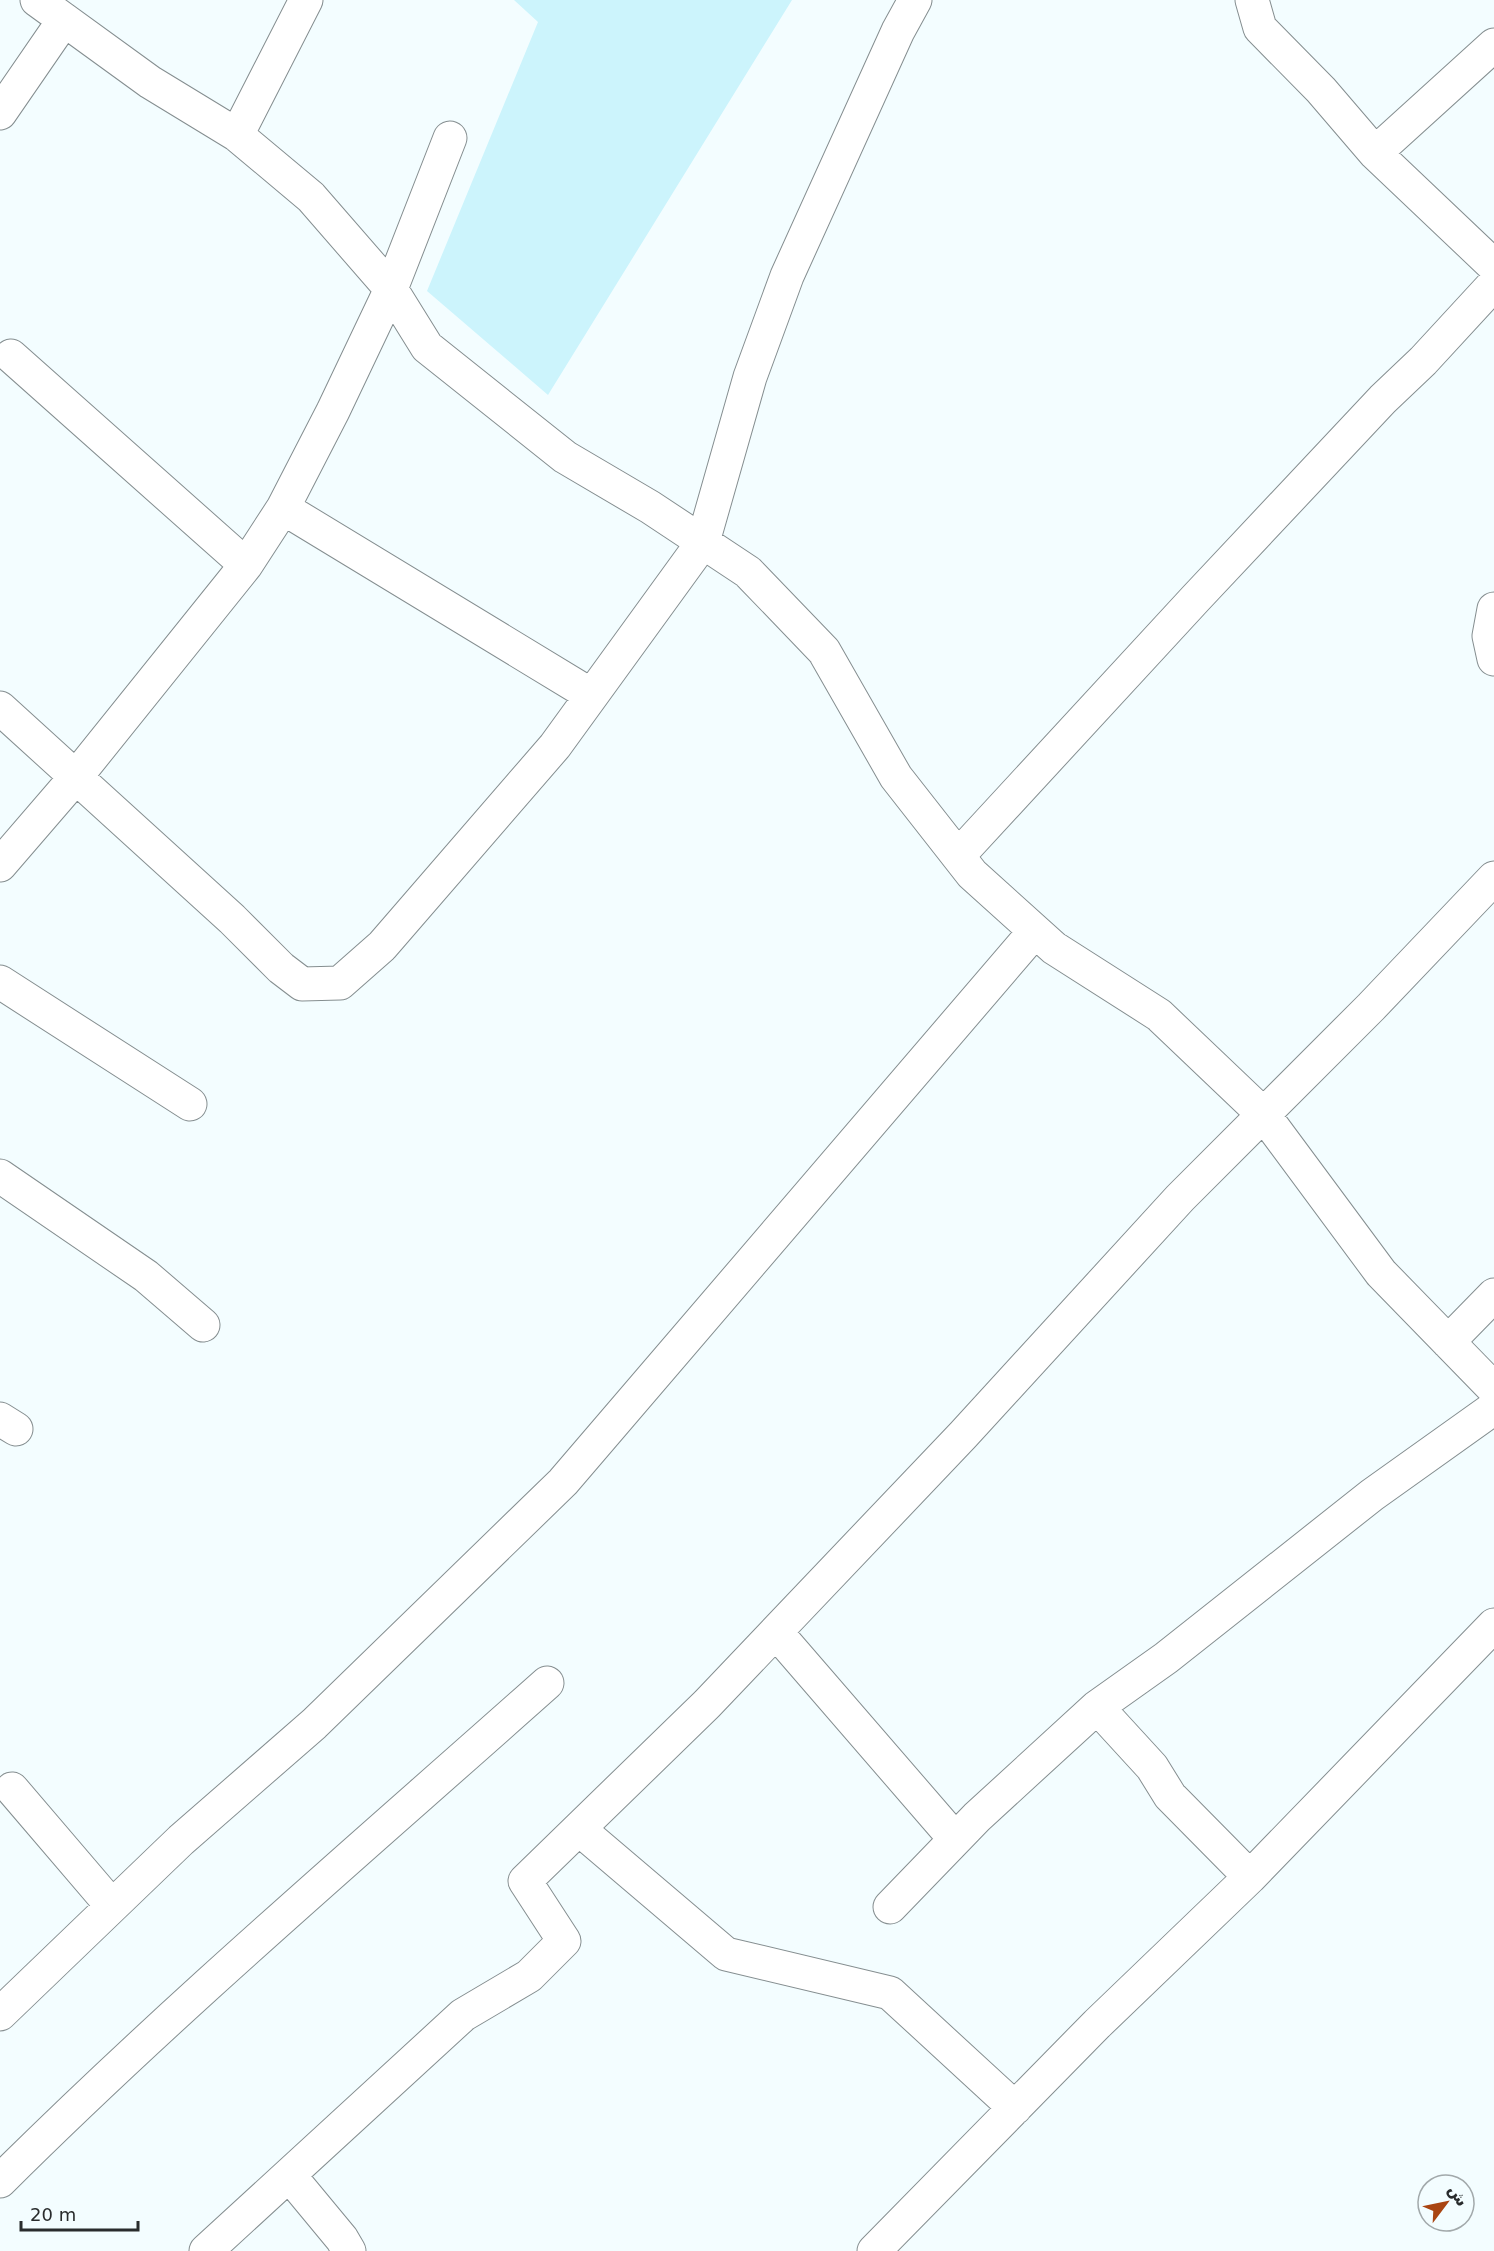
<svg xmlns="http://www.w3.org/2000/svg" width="1494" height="2251" font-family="'DejaVu Sans','Noto Naskh Arabic',sans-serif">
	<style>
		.green { fill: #ccf4fc }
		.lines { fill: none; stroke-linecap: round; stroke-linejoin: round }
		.minor-casing { stroke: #858e90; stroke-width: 35 }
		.minor { stroke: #fff; stroke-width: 33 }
	</style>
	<rect width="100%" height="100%" fill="#f3fdff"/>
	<path class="green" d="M 514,0 L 792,0 L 548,395 L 427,291 L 538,22 Z"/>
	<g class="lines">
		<defs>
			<path id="minor" d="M 37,0 L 150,82 L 237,135 L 311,197 L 391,289 L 427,347 L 565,457 L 650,507 L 748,572 L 824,651 L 896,777 L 972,874 L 1054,948 L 1159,1015 L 1264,1115 L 1381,1273 L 1494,1389
				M 1252,0 L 1260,28 L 1321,90 L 1375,153 L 1494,266
				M 0,113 L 64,20
				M 237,135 L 306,0
				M 1375,153 L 1494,45
				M 11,356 L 246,565
				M 283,508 L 591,695
				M 1494,609 L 1489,636 L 1494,659
				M 0,708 L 232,919 L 281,968 L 302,984 L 340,983 L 382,946 L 555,746 L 703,542 L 750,377 L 787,276 L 898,31 L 915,0
				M 958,856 L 1196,598 L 1383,399 L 1423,361 L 1494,284
				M 0,865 L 75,778 L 246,565 L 283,508 L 333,411 L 391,289 L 450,138
				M 0,982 L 190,1104
				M 0,1176 L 146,1276 L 203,1325
				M 1448,1342 L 1494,1295
				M 0,1419 L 16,1429
				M 776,1632 L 955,1839
				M 1097,1707 L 1152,1767 L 1170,1796 L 1250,1877
				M 12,1789 L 112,1906
				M 579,1829 L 726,1954 L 890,1993 L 1015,2108
				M 890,1907 L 977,1817 L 1097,1707 L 1166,1658 L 1372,1495 L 1494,1408
				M 0,2014 L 181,1840 L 314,1724 L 563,1482 L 1035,931
				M 289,2175 L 342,2239 L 349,2251
				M 0,2181 C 175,2007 363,1847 547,1683
				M 206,2251 L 463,2015 L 529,1976 L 564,1941 L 525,1881 L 707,1704 L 963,1435 L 1180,1198 L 1371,1007 L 1494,878
				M 874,2251 L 1097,2024 L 1250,1877 L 1494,1625"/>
		</defs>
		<use href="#minor" class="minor-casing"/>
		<use href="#minor" class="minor"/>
	</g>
	<g transform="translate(1446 2203) rotate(58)"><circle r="28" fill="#f3fdff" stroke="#a2a9ab" stroke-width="1.5"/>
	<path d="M0-4.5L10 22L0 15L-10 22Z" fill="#a94512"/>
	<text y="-9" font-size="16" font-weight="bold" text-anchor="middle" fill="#292c2d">ش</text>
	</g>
	<path d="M21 2221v9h117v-9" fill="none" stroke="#292c2d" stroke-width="3"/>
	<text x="30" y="2221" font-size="18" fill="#292c2d" stroke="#f3fdff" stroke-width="4.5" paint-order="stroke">20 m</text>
</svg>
